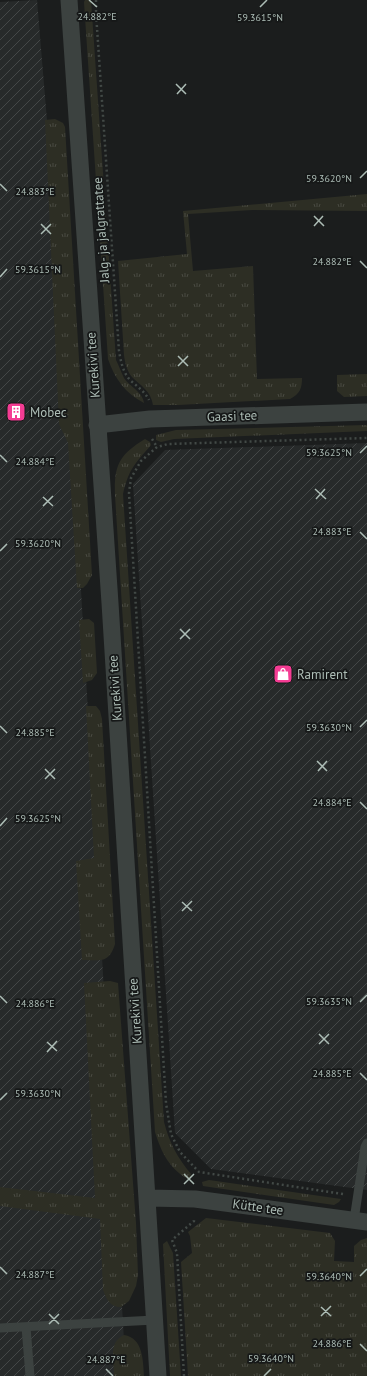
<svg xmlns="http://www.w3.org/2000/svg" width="367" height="1376" font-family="'PT Sans',sans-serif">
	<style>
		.industrial { fill: url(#industrial-furrows) }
		.grass { fill: url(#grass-tufts) }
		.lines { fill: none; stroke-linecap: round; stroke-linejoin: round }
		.path { stroke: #424946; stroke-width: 2.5; stroke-dasharray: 2 3; stroke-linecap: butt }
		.lane { stroke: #3c4240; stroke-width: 9 }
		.street { stroke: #3c4240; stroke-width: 17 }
		.ticks { fill: none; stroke: #adbdb6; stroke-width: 1.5 }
		.labels { text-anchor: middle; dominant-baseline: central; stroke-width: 3.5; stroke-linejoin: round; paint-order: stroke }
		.street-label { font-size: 13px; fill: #adbdb6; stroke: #161818 }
		.poi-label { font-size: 13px; fill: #adbdb6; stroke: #161818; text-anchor: start }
		.ticks-label { font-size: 10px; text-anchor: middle; fill: #adbdb6; stroke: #161818; stroke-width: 3.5; stroke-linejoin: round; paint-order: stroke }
	</style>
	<defs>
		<pattern id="industrial-furrows" width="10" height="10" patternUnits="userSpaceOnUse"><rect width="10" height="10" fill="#272a2a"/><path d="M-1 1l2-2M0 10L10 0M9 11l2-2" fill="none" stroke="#444747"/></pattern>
		<pattern id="grass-tufts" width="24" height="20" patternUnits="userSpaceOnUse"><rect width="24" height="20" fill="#2d2e24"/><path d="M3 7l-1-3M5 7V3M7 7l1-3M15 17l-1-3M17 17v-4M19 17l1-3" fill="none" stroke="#494a42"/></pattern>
	</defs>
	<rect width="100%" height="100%" fill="#1b1d1d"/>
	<path class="industrial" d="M 37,0 L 70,398 L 126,1376 L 0,1376 L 0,2 Z
		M 367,443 L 367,1190 L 211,1169 L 175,1133 L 133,484 L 165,450 Z"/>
	<path class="grass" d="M 85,0 L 91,0 L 116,360 C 119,366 121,372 124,378 C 130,387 143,392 144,403 C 125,393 115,379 108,359 L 84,2 Z
		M 55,119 L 63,123 L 65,127 L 92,575 L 87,584 L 83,588 L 77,588 L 68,443 L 59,424 L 45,120 Z
		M 367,194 L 367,211 L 252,210 L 188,214 L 193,271 L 253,266 L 257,379 L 302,378 C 302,388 300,394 290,399 L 178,405 L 153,405 C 151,391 141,386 132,377 C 127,371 125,363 124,355 L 118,261 L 187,254 L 183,211 Z
		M 367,374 L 367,396 L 344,397 L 337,391 L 337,375 Z
		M 367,425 L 367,431 L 174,439 L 161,442 L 156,440 L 156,435 L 176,430 Z
		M 145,439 L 150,442 L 151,445 C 135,464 129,468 123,494 L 164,1122 C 169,1142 178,1159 191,1174 L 189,1180 C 169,1168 162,1154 155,1132 L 115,495 C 114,465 119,455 145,439 Z
		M 89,619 L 94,623 L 97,673 L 92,680 L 83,683 L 79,620 Z
		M 86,706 L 96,706 L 100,711 L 102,719 L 115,944 C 109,964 100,960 82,960 L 76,861 L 94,858 Z
		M 110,981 L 118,983 L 136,1223 L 138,1275 L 136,1286 L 129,1301 L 121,1307 C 110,1307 107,1300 103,1290 L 100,1219 L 0,1206 L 0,1187 L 95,1198 L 84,983 Z
		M 209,1180 L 341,1199 L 339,1202 L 334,1205 L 203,1186 L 202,1182 Z
		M 206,1218 L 330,1233 L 335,1241 L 334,1261 L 354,1262 L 354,1246 L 361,1240 L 367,1238 L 367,1376 L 188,1376 L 181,1262 L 192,1253 L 190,1236 L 188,1232 Z
		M 167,1241 L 173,1253 L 181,1376 L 170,1376 L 163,1244 Z
		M 124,1335 C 143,1338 143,1360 144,1376 L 114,1376 C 114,1361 108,1342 124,1335 Z"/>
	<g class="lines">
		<path class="path" d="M 96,0 L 96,13 L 119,351 C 121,362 123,373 131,381 C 138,387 145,392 149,400
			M 152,439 L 157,447
			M 343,1194 L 199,1172 L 180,1152 L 171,1134 L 166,1103 L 129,493 L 131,478 L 141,461 L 157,447 L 168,444 L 367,438
			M 184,1376 L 177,1253 L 172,1240 L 194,1221 L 194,1219"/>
		<path class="lane" d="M 354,1220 L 365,1147 L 367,1143
			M 26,1327 L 30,1376
			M 0,1328 L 155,1320"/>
		<path class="street" d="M 69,0 L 110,603 L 158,1376
			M 97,425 L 150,419 L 367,412
			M 148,1198 L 195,1199 L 367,1222"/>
	</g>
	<path class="ticks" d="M 89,0 L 97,7M 260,7 L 267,0M 176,84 L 186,94M 177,94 L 186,84M 360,178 L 367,171M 0,184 L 7,191M 314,216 L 324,226M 41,224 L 51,234M 314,226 L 323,216M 41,234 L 51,224M 360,261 L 367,268M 0,277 L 7,269M 178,356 L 188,366M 178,366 L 188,356M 360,453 L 367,446M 0,455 L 7,462M 315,489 L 326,499M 43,497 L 53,506M 316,499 L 325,489M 43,506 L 53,496M 360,532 L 367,539M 0,551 L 7,544M 180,629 L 190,639M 180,639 L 190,629M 0,726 L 7,733M 360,727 L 367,720M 317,761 L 327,771M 45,769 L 55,779M 318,771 L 327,761M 45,779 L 55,769M 360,802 L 367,809M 0,826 L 7,818M 182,902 L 192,911M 182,911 L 192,901M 0,996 L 7,1003M 360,1002 L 367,995M 319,1034 L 329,1044M 47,1042 L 57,1051M 319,1044 L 329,1034M 47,1052 L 57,1041M 360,1073 L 367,1080M 0,1100 L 7,1093M 184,1174 L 194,1184M 184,1184 L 194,1174M 0,1267 L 7,1274M 360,1276 L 367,1269M 321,1307 L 331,1316M 49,1314 L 59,1324M 321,1316 L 331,1306M 49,1324 L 59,1314M 360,1344 L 367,1351M 106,1369 L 113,1376M 264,1376 L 271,1369"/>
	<defs>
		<symbol id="building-square" viewBox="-11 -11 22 22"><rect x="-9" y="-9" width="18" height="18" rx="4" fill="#f43c93" stroke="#161818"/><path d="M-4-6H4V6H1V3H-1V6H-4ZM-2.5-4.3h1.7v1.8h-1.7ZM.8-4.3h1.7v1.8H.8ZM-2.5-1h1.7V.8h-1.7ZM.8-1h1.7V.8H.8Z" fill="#fff"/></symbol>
		<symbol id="shop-square" viewBox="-11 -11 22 22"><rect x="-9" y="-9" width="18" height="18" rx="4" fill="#f43c93" stroke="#161818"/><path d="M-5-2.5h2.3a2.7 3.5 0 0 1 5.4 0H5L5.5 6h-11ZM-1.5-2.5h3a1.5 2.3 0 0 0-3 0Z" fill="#fff"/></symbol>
	</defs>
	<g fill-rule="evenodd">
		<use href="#building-square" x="5" y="401" width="22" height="22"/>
		<use href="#shop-square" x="272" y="663" width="22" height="22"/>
	</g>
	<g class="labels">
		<g class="street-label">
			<text transform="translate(101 230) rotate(-94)">Jalg- ja jalgrattatee</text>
			<text transform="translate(93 365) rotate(-94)">Kurekivi tee</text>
			<text transform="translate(232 416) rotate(-2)">Gaasi tee</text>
			<text transform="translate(115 688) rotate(-94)">Kurekivi tee</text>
			<text transform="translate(135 1011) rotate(-94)">Kurekivi tee</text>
			<text transform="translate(258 1207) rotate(8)">Kütte tee</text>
		</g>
		<g class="poi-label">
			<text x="30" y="412">Mobec</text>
			<text x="297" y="674">Ramirent</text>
		</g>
	</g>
	<g class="ticks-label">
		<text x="97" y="20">24.882°E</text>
		<text x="260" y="21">59.3615°N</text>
		<text x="329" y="182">59.3620°N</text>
		<text x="35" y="195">24.883°E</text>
		<text x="332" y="265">24.882°E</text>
		<text x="38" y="273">59.3615°N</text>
		<text x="329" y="456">59.3625°N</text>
		<text x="35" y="465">24.884°E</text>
		<text x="332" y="535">24.883°E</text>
		<text x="38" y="547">59.3620°N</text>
		<text x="329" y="731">59.3630°N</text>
		<text x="35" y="736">24.885°E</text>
		<text x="332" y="806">24.884°E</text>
		<text x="38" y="822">59.3625°N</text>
		<text x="329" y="1005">59.3635°N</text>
		<text x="35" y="1007">24.886°E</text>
		<text x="332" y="1077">24.885°E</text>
		<text x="38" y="1097">59.3630°N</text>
		<text x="35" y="1278">24.887°E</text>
		<text x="329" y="1280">59.3640°N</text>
		<text x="332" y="1347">24.886°E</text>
		<text x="271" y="1362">59.3640°N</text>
		<text x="106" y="1363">24.887°E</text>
	</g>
</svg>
